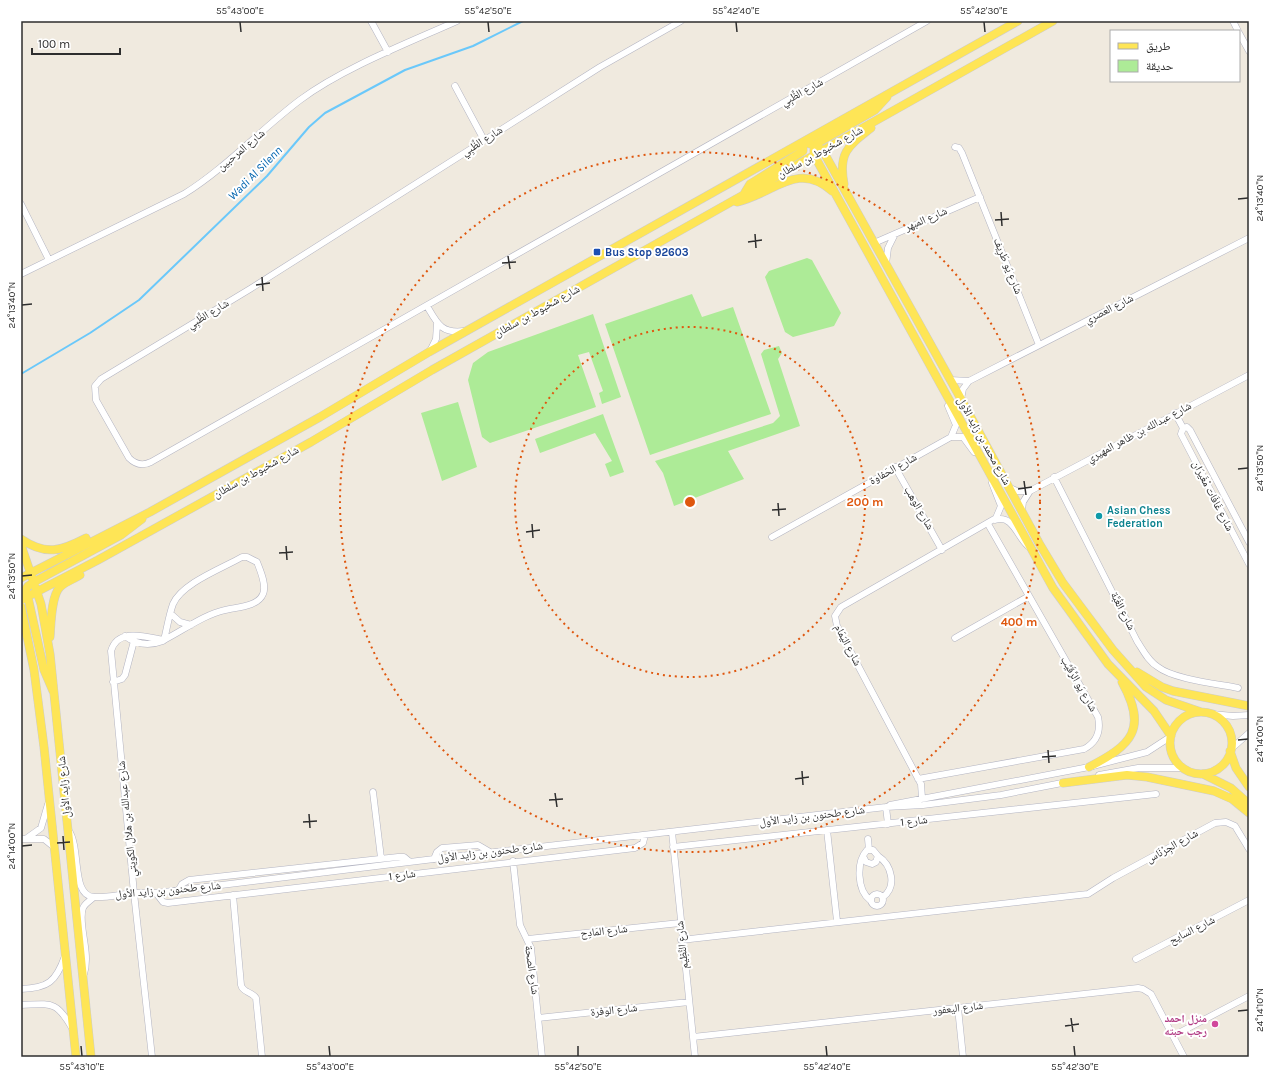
<svg xmlns="http://www.w3.org/2000/svg" width="1270" height="1078" font-family="Karla,'Noto Naskh Arabic',sans-serif">
	<style>
		.green { fill: #adeb97 }
		.lines { fill: none; stroke-linecap: round; stroke-linejoin: round }
		.stream { stroke: #6ac8fa; stroke-width: 2 }
		.minor-casing { stroke: #b3b4c2; stroke-width: 7 }
		.major-casing { stroke: #cdcdcd; stroke-width: 9 }
		.minor { stroke: #fff; stroke-width: 6 }
		.major { stroke: #fee556; stroke-width: 8 }
		.ticks { fill: none; stroke: #2e2e2e; stroke-width: 1.5 }
		.ring { fill: none; stroke: #df570e; stroke-width: 2; stroke-dasharray: 2 4 }
		.transit-dot { fill: #1a4fb4; stroke: #fff; stroke-width: 1.5 }
		.culture-dot { fill: #0f9aa8; stroke: #fff; stroke-width: 1.5 }
		.hotel-dot { fill: #d1479c; stroke: #fff; stroke-width: 1.5 }
		.labels { text-anchor: middle; dominant-baseline: central; stroke-width: 4; stroke-linejoin: round; paint-order: stroke }
		.street-label { font-size: 11px; fill: #2e2e2e; stroke: #fff }
		.transit-label { font-size: 11px; font-weight: bold; fill: #164399; stroke: #fff; text-anchor: start }
		.culture-label { font-size: 11px; font-weight: bold; fill: #0d838f; stroke: #fff; text-anchor: start }
		.hotel-label { font-size: 11px; font-weight: bold; fill: #b23c85; stroke: #fff; text-anchor: end }
		.water-label { font-size: 12px; font-style: italic; fill: #0064af; stroke: #fff }
		.centre { fill: #df570e; stroke: #fff; stroke-width: 2 }
		.ring-label { font-size: 12px; text-anchor: middle; font-weight: bold; fill: #df570e; stroke: #fff; stroke-width: 4; stroke-linejoin: round; paint-order: stroke }
		.neatline { fill: none; stroke: #2e2e2e; stroke-width: 1.5 }
		.ticks-label { font-size: 10px; text-anchor: middle; fill: #2e2e2e }
	</style>
	<rect width="100%" height="100%" fill="#f0eadf"/>
	<path class="green" d="M 807,258 L 812,260 L 841,313 L 834,326 L 793,337 L 785,332 L 765,277 L 769,271 Z
		M 692,294 L 702,317 L 733,307 L 771,414 L 650,455 L 605,324 Z
		M 593,314 L 621,397 L 602,404 L 599,393 L 603,391 L 589,352 L 578,355 L 596,407 L 490,443 L 482,437 L 468,380 L 473,363 L 488,352 Z
		M 779,346 L 782,353 L 778,359 L 800,426 L 728,451 L 744,479 L 674,506 L 663,473 L 655,461 L 773,423 L 780,416 L 761,354 L 764,350 Z
		M 458,402 L 477,467 L 442,481 L 421,413 Z
		M 603,414 L 624,472 L 610,477 L 605,464 L 612,461 L 595,433 L 540,453 L 535,439 Z"/>
	<g class="lines">
		<path class="stream" d="M 21,374 L 90,333 L 139,300 L 267,176 L 309,127 L 325,113 L 405,70 L 473,46 L 523,21"/>
		<defs>
			<path id="minor" d="M 371,21 L 388,52
				M 681,21 L 600,67 L 250,289 L 101,379 L 95,386 L 96,400 L 129,458 C 136,465 143,466 151,462 L 927,21
				M 1233,21 L 1238,31
				M 1239,33 L 1249,51
				M 455,86 L 484,140
				M 955,147 L 959,148 L 962,153 L 1039,345
				M 21,204 L 49,260
				M 874,243 L 980,197
				M 886,264 L 888,248 L 895,234
				M 21,274 L 184,194 C 226,168 260,130 300,100 C 343,68 408,43 457,21
				M 427,306 C 437,323 441,334 464,331
				M 430,351 L 436,339 L 437,324
				M 950,380 L 969,381 L 1249,238
				M 961,399 L 963,389 L 969,381
				M 948,406 L 956,425 L 951,437
				M 1175,413 L 1183,428
				M 895,467 L 942,550
				M 1054,477 L 1137,641 C 1143,650 1148,661 1158,667 C 1173,679 1218,684 1238,688
				M 1010,488 L 1017,491 L 1030,491 L 1249,375
				M 1022,510 L 1023,502 L 1030,491
				M 995,520 C 1013,514 1017,537 1028,546
				M 772,537 L 951,437 L 963,437 L 974,452
				M 1249,542 L 1190,430 L 1187,427 L 1183,428 L 1181,434 L 1249,564
				M 242,557 L 247,557 L 257,562 C 260,570 267,585 263,594 C 258,607 236,607 225,610 C 203,615 184,630 164,640 C 167,628 169,615 173,604 C 182,583 223,568 242,557 Z
				M 171,614 L 180,622 L 191,625
				M 125,636 C 137,645 150,646 163,641
				M 955,638 L 1029,596
				M 113,682 L 122,679 L 125,675 L 134,641
				M 1212,714 L 1233,716 L 1249,715
				M 1231,749 L 1249,733
				M 1099,775 L 1138,768 L 1183,768
				M 918,779 L 1084,749 C 1097,742 1101,731 1098,717 L 988,524
				M 373,792 L 381,858
				M 922,798 L 921,784 L 837,626 L 835,616 L 841,607 L 996,518 L 1001,506 L 992,483
				M 890,805 L 1089,767 L 1147,752 L 1170,737
				M 886,807 L 888,824
				M 827,830 L 837,921
				M 69,831 C 81,849 71,896 94,897 C 107,898 121,894 134,893 C 141,893 148,893 156,893 L 434,859 L 886,807 L 923,805 L 1001,795 L 1067,782
				M 672,832 L 695,1057
				M 27,838 L 41,828 L 48,804
				M 21,839 L 44,839 L 54,847
				M 868,839 L 869,850
				M 673,847 L 1156,794
				M 878,856 C 892,865 897,887 883,897
				M 864,858 L 866,862 L 872,864 L 876,862 L 878,856 L 873,850 L 867,850 C 856,862 857,890 870,900
				M 434,859 L 437,852 L 442,848 L 478,845 L 490,852
				M 513,861 L 520,925 L 531,948 L 542,1057
				M 178,891 L 182,884 L 189,880 L 398,857 L 404,857 L 410,862
				M 156,893 L 163,902 L 168,903 L 635,848 L 643,843 L 645,835
				M871 900a6 6 0 1 1 12 0a6 6 0 1 1-12 0Z
				M 233,895 L 241,985 C 243,993 251,991 256,998 L 262,1057
				M 528,939 L 680,923
				M 681,940 L 1088,894 L 1113,878 L 1215,823 L 1226,822 L 1235,826 L 1249,849
				M 1136,959 L 1249,900
				M 84,974 C 91,952 77,923 83,908 C 85,903 90,901 94,897
				M 21,989 C 48,988 56,982 65,956
				M 21,1005 C 51,1004 56,1000 72,1028
				M 958,1008 L 963,1057
				M 538,1018 L 689,1002
				M 1173,1036 L 1249,996
				M 693,1037 L 1138,988 L 1143,989 L 1151,994 L 1184,1057
				M 152,1057 L 134,893 L 111,651 C 118,627 146,637 164,640"/>
			<path id="major" d="M 803,142 L 817,146 L 823,151 L 961,399 L 1039,543 L 1063,583 L 1113,650 L 1146,687 L 1166,700 L 1201,712
				M 814,145 L 875,110 L 887,97
				M 814,150 L 814,155 L 1053,588 L 1108,664 L 1154,711 L 1171,736
				M 844,184 C 838,153 848,146 871,128
				M 744,194 L 750,184 L 755,181 L 803,151 L 803,145 L 798,145
				M 737,202 C 773,194 798,160 832,191
				M 21,539 C 46,556 61,551 86,538
				M 21,545 L 41,604 L 50,654 L 91,1057
				M 21,578 L 150,512 L 320,417 L 429,352 L 1018,21
				M 27,593 L 44,670 L 53,691
				M 21,597 L 28,586 L 34,582 L 121,535 L 142,519
				M 21,600 L 98,560 L 311,442 L 432,370 L 1053,21
				M 21,607 L 34,670 L 44,747 L 76,1057
				M 50,637 C 51,624 51,596 60,587 C 65,582 74,579 80,575
				M 1137,672 L 1162,687 L 1173,691 L 1249,706
				M1170 743a31 31 0 1 1 62 0a31 31 0 1 1-62 0Z
				M 1230,751 L 1236,768 L 1249,787
				M 1089,767 C 1132,745 1148,729 1122,682
				M 1203,774 L 1231,788 L 1249,804
				M 1063,783 L 1127,775 L 1147,777 L 1214,791 L 1232,799 L 1249,813"/>
		</defs>
		<use href="#minor" class="minor-casing"/>
		<use href="#major" class="major-casing"/>
		<use href="#minor" class="minor"/>
		<use href="#major" class="major"/>
	</g>
	<path class="ticks" d="M 240,22 L 241,32M 488,22 L 489,32M 736,22 L 737,32M 984,22 L 985,32M 1238,199 L 1248,198M 1001,212 L 1002,226M 995,220 L 1009,219M 755,234 L 756,248M 748,242 L 762,240M 508,256 L 510,269M 502,263 L 516,262M 262,277 L 263,291M 256,285 L 270,283M 22,305 L 32,304M 1238,469 L 1248,468M 1024,481 L 1026,495M 1018,489 L 1032,487M 778,503 L 779,516M 772,510 L 786,509M 532,524 L 533,538M 526,532 L 540,530M 286,546 L 287,560M 279,553 L 293,552M 22,576 L 32,575M 1238,740 L 1248,739M 1048,750 L 1049,763M 1042,757 L 1056,756M 802,771 L 803,785M 795,779 L 809,777M 555,793 L 557,807M 549,800 L 563,799M 309,814 L 310,828M 303,822 L 317,821M 63,836 L 64,850M 57,843 L 70,842M 22,846 L 32,845M 1238,1011 L 1248,1010M 1071,1018 L 1073,1032M 1065,1026 L 1079,1024M 81,1046 L 82,1056M 329,1046 L 330,1056M 578,1046 L 578,1056M 826,1046 L 827,1056M 1074,1046 L 1075,1056"/>
	<g class="ring">
		<circle cx="690" cy="502" r="175"/>
		<circle cx="690" cy="502" r="350"/>
	</g>
	<rect class="transit-dot" x="593" y="248" width="8" height="8" rx="2"/>
	<circle class="culture-dot" cx="1099" cy="516" r="4"/>
	<circle class="hotel-dot" cx="1215" cy="1024" r="4"/>
	<g class="labels">
		<g class="street-label">
			<text transform="translate(802 92) rotate(-29)">شارع الظَّبِي</text>
			<text transform="translate(482 141) rotate(-32)">شارع الظَّبِي</text>
			<text transform="translate(241 150) rotate(-40)">شارع المرحبين</text>
			<text transform="translate(820 152) rotate(-29)">شارع شخبوط بن سلطان</text>
			<text transform="translate(926 219) rotate(-23)">شارع المبهر</text>
			<text transform="translate(1008 266) rotate(68)">شارع يَو طَرِيف</text>
			<text transform="translate(1109 309) rotate(-27)">شارع العصري</text>
			<text transform="translate(537 311) rotate(-29)">شارع شخبوط بن سلطان</text>
			<text transform="translate(208 314) rotate(-31)">شارع الظَّبِي</text>
			<text transform="translate(1139 432) rotate(-28)">شارع عبدالله بن ظاهر المهيري</text>
			<text transform="translate(984 441) rotate(61)">شارع محمد بن زايد الأول</text>
			<text transform="translate(893 469) rotate(-29)">شارع الحَفاوة</text>
			<text transform="translate(256 472) rotate(-29)">شارع شخبوط بن سلطان</text>
			<text transform="translate(1213 496) rotate(63)">شارع غَافَات مْغَيرَان</text>
			<text transform="translate(919 508) rotate(60)">شارع الوهب</text>
			<text transform="translate(1123 611) rotate(63)">شارع الغُبَّة</text>
			<text transform="translate(848 645) rotate(62)">شارع اليَمَام</text>
			<text transform="translate(1079 684) rotate(60)">شارع يَو الرِّقَيِّب</text>
			<text transform="translate(64 787) rotate(-95)">شارع زايد الأول</text>
			<text transform="translate(812 816) rotate(-7)">شارع طحنون بن زايد الأول</text>
			<text transform="translate(127 819) rotate(-96)">شارع عبدالله بن هلال الكويتي</text>
			<text transform="translate(914 821) rotate(-6)">شارع 1</text>
			<text transform="translate(1172 846) rotate(-29)">شارع الجِرْنَاس</text>
			<text transform="translate(490 852) rotate(-7)">شارع طحنون بن زايد الأول</text>
			<text transform="translate(402 875) rotate(-7)">شارع 1</text>
			<text transform="translate(168 890) rotate(-5)">شارع طحنون بن زايد الأول</text>
			<text transform="translate(1192 930) rotate(-27)">شارع السايح</text>
			<text transform="translate(604 931) rotate(-6)">شارع المَادِح</text>
			<text transform="translate(682 945) rotate(-96)">شارع النَّظِيم</text>
			<text transform="translate(532 970) rotate(82)">شارع الصحة</text>
			<text transform="translate(958 1008) rotate(-6)">شارع اليعفور</text>
			<text transform="translate(614 1010) rotate(-6)">شارع الوفرة</text>
		</g>
		<g class="transit-label">
			<text x="605" y="252">Bus Stop 92603</text>
		</g>
		<g class="culture-label">
			<text x="1107" y="510">Asian Chess<tspan x="1107" dy="13">Federation</tspan></text>
		</g>
		<g class="hotel-label">
			<text x="1207" y="1018">منزل احمد<tspan x="1207" dy="13">رجب حبته</tspan></text>
		</g>
		<g class="water-label">
			<text transform="translate(255 173) rotate(-45)">Wadi Al Silenn</text>
		</g>
	</g>
	<circle cx="690" cy="502" r="6" class="centre"/>
	<g class="ring-label">
		<text x="865" y="506">200 m</text>
		<text x="1019" y="626">400 m</text>
	</g>
	<rect width="1270" height="1078" fill="none" stroke="#ffffff" stroke-width="44"/>
	<rect x="1110" y="30" width="130" height="52" fill="#ffffff" stroke="#ababab"/>
	<rect x="1118" y="43" width="20" height="6" fill="#fee556" stroke="#ababab"/>
	<text x="1146" y="50" font-size="12" fill="#2e2e2e">طريق</text>
	<rect x="1118" y="60" width="20" height="12" fill="#adeb97" stroke="#ababab"/>
	<text x="1146" y="70" font-size="12" fill="#2e2e2e">حديقة</text>
	<path d="M32 48v6h88v-6" fill="none" stroke="#2e2e2e" stroke-width="2"/>
	<text x="38" y="48" font-size="12" fill="#2e2e2e" stroke="#ffffff" stroke-width="3" paint-order="stroke">100 m</text>
	<rect x="22" y="22" width="1226" height="1034" class="neatline"/>
	<g class="ticks-label">
		<text x="240" y="14">55°43'00"E</text>
		<text x="488" y="14">55°42'50"E</text>
		<text x="736" y="14">55°42'40"E</text>
		<text x="984" y="14">55°42'30"E</text>
		<text transform="translate(1259 198) rotate(-90)" y="4">24°13'40"N</text>
		<text transform="translate(11 305) rotate(-90)" y="4">24°13'40"N</text>
		<text transform="translate(1259 468) rotate(-90)" y="4">24°13'50"N</text>
		<text transform="translate(11 576) rotate(-90)" y="4">24°13'50"N</text>
		<text transform="translate(1259 739) rotate(-90)" y="4">24°14'00"N</text>
		<text transform="translate(11 846) rotate(-90)" y="4">24°14'00"N</text>
		<text transform="translate(1259 1010) rotate(-90)" y="4">24°14'10"N</text>
		<text x="82" y="1070">55°43'10"E</text>
		<text x="330" y="1070">55°43'00"E</text>
		<text x="578" y="1070">55°42'50"E</text>
		<text x="827" y="1070">55°42'40"E</text>
		<text x="1075" y="1070">55°42'30"E</text>
	</g>
</svg>
